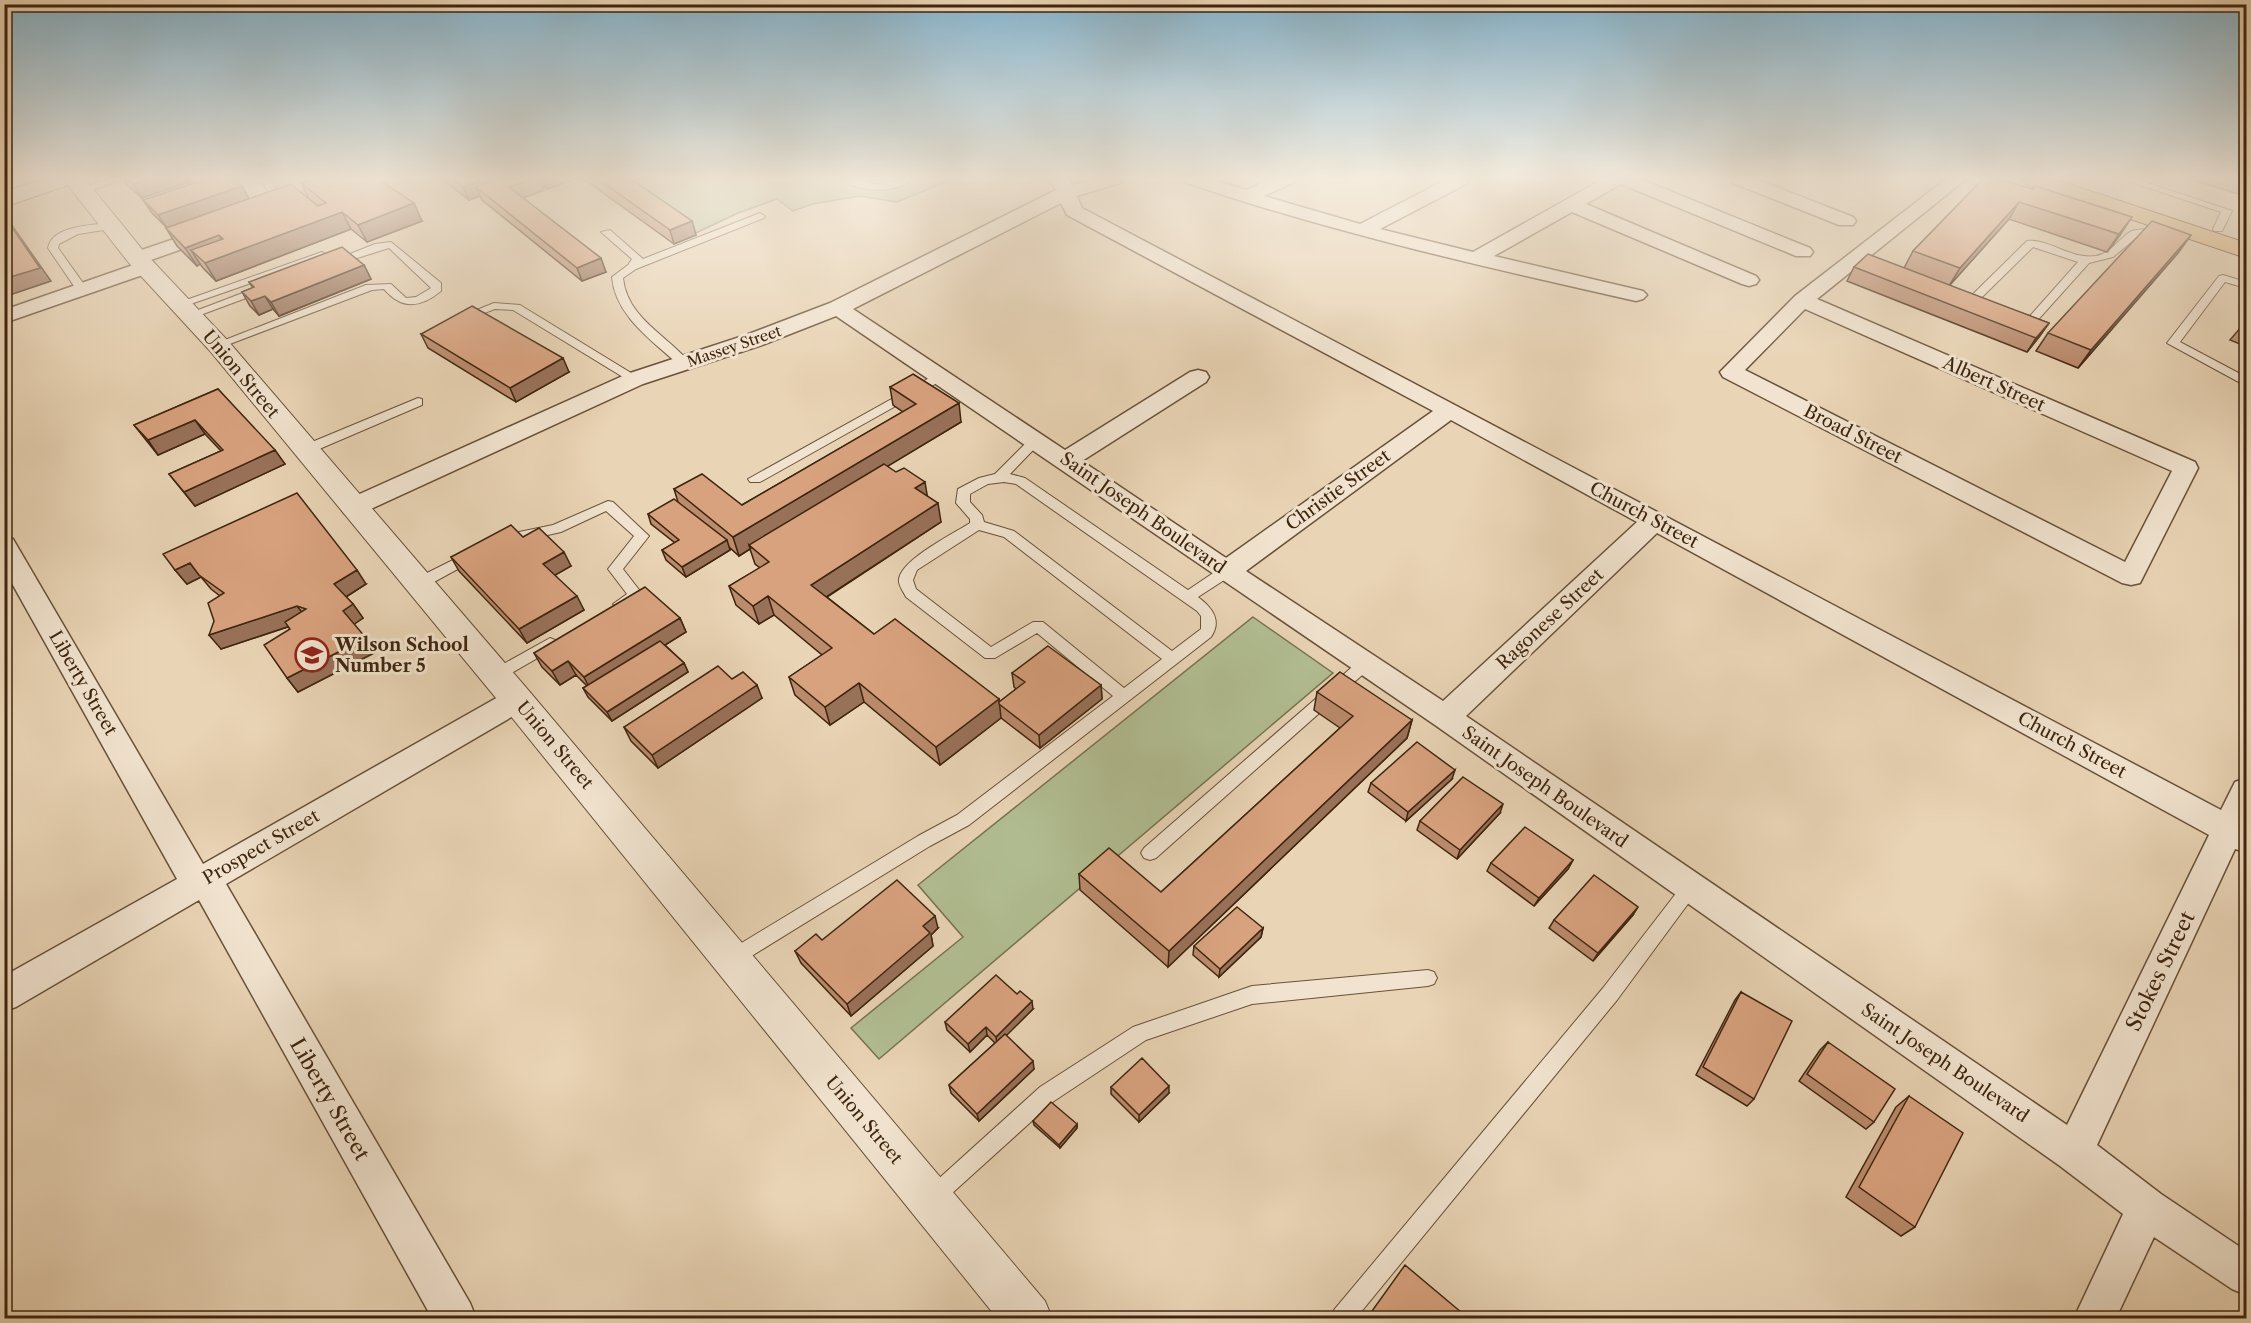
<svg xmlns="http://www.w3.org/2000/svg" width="2251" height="1323" font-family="'Libre Caslon Text',serif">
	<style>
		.green { fill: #b1be92; stroke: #787250; stroke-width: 1.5 }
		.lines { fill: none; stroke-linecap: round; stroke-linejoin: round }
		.service-casing { stroke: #695138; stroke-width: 2 }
		.minor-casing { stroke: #695138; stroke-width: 3 }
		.tertiary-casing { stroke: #695138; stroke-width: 2 }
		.secondary-casing { stroke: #3e250e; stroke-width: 2 }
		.trunk-casing { stroke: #3e250e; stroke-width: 2 }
		.service { fill: #f1e3cf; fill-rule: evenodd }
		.minor { fill: #f1e3cf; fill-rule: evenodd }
		.tertiary { fill: #f1e3cf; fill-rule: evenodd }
		.secondary { fill: #f1e3cf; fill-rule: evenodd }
		.trunk { fill: #e4ba7a; fill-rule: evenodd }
		.wall { fill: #bb8b6d; stroke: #3e250e; stroke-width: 1.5 }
		.shaded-wall { fill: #987159; stroke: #3e250e; stroke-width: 1.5 }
		.building { fill: #d9a27f; stroke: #3e250e; stroke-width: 1.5 }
		.labels { text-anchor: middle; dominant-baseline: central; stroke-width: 6; stroke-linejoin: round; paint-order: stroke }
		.far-street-label { font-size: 15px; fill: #3e250e; stroke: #f1e3cf }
		.street-label { font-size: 18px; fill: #3e250e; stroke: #f1e3cf }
		.poi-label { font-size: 18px; font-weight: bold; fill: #3e250e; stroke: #f1e3cf; text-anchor: start }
		.near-street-label { font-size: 21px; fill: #3e250e; stroke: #f1e3cf }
	</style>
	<rect width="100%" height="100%" fill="#e9d4b5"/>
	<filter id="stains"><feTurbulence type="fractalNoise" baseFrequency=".00333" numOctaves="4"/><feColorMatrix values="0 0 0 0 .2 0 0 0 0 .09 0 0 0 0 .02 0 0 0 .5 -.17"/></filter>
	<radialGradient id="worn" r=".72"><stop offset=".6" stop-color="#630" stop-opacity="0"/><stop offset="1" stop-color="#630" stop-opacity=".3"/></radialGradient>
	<path class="green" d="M 624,179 L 953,179 L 897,202 L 860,196 L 812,204 L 793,211 L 777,199 L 738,213 L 696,233 Z
		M 1253,617 L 1333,673 L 879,1059 L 851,1028 L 963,937 L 918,885 Z"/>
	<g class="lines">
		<defs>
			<path id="service" d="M 108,179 L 122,179 L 88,192 L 79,190 Z
				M 260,179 L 270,179 L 288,206 L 287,208 L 279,208 Z
				M 849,179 C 860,178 866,184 878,184 C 890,183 901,178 913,179 C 897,192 871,192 852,185 Z
				M 2122,179 L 2136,179 L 2232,211 L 2222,231 L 2214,231 L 2213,229 L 2221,212 Z
				M 760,213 L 765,216 L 764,218 L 636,269 L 623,278 C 627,318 667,335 690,363 L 684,367 L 680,366 C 653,341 615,316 612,277 L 628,265 L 632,259 L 601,232 L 610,230 L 643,259 Z
				M 112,223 L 116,224 L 116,228 L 78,234 L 59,244 L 58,248 L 88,290 L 86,292 L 78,292 L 48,248 C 52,225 94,225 112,223 Z
				M 2158,229 L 2163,232 L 2162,234 L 2137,237 L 2113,257 L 2089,263 L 2036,322 L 2028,322 L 2011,315 L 2017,312 L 2030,316 L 2078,262 L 2033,247 L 1979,300 L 1975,301 L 1969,298 L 2027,241 C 2048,238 2071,260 2096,256 C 2112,253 2117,240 2130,232 C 2137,228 2150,230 2158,229 Z
				M 391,242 L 441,283 L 441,291 C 420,308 402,310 384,289 L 372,290 L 222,347 L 218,348 L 212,345 L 366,285 L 391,284 L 406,298 L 416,297 L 431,288 L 389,248 L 335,265 L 330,262 L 375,244 Z
				M 322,252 L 327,255 L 326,257 L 185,306 L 181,307 L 175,304 Z
				M 2223,275 L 2246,282 L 2246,288 L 2225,282 L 2180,342 L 2246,377 L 2246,386 L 2167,343 L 2219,276 Z
				M 261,286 L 265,287 L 265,291 L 195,317 L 191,318 L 185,315 Z
				M 494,303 L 520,305 L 641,379 L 635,383 L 631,382 L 513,310 L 495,309 L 463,321 L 457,318 Z
				M 940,372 L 946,376 L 944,379 L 760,482 L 750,482 L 748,479 Z
				M 418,398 L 422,399 L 422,405 L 310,453 L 305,454 L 299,450 L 300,447 Z
				M 1036,436 L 1040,437 L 1042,440 L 1040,443 L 1010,474 L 1025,478 L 1188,590 L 1222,567 L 1232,567 L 1234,571 L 1232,575 L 1198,597 C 1213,608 1222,621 1211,637 L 969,825 L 930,846 L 737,965 L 731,967 L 725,965 L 722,959 L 725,953 L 918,836 L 957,815 L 1113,696 L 1037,633 L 995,658 L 985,658 L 906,597 C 903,591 898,585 899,579 C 902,559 953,534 970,523 L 970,519 L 956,503 L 958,489 L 979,478 L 995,474 L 1032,437 ZM 1004,482 L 1016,484 L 1197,611 L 1201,616 L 1201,629 L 1172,651 L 1014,531 L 984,522 L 982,515 L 970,502 L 970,494 L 988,484 ZM 979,530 L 1004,537 L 1162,659 L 1124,688 L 1043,622 L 1033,622 L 991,647 L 916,589 L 913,580 L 917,570 Z
				M 608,501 L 613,502 L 649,536 L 623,569 L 643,595 L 641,599 L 620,609 L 613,604 L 627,594 L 608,569 L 634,536 L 606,511 L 561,532 L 504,545 L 497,540 L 504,535 L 553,525 Z
				M 471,551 L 478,556 L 476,559 L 423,588 L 413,588 L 411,584 L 413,580 Z
				M 550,638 L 555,640 L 557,644 L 555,648 L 501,679 L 491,679 L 488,675 L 491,671 Z
				M 1364,659 L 1369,661 L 1372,665 L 1369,669 L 1156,858 L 1150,860 L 1144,858 L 1141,853 L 1144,848 L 1359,661 Z
				M 1690,880 L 1696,883 L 1699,888 L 1696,893 L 1617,1000 L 1356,1318 L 1331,1318 L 1334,1310 L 1603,988 L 1684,883 Z
				M 1428,970 L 1434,972 L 1437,978 L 1434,984 L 1428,986 L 1252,1004 L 1146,1040 L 1054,1101 L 939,1205 L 932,1208 L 925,1205 L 922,1198 L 925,1191 L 1040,1087 L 1133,1027 L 1252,986 Z"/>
			<path id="minor" d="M 1049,179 L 1069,179 L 1072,185 L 1094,179 L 1122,179 L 1120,183 L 1077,196 L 1082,208 L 2221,810 L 2235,782 L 2246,778 L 2246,852 L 2235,849 L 2097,1145 L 2161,1194 L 2246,1251 L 2246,1295 L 2232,1289 L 2154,1237 L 2116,1318 L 2074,1318 L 2123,1214 L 2060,1166 L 1435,725 L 836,316 L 762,345 L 643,384 L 362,513 L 353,516 L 344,513 L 340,507 L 344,501 L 627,374 L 746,335 L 830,303 L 1056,190 ZM 1061,203 L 1067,215 L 1433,411 L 1226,558 L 1082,461 L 1206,382 L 1209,377 L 1206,372 L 1198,370 L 1190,372 L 1065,450 L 853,309 ZM 1451,420 L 1637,522 L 1443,701 L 1246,571 ZM 1657,533 L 2209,835 L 2067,1125 L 1466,716 Z
				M 1185,179 L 1211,179 L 1246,190 L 1271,179 L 1295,179 L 1293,183 L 1264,196 L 1360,224 L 1447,179 L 1470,179 L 1468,183 L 1380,229 L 1473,252 L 1603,179 L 1640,179 L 1810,248 L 1813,252 L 1810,256 L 1796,256 L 1621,184 L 1586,204 L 1756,276 L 1759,280 L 1756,284 L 1749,286 L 1742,284 L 1572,212 L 1494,256 L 1643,291 L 1647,295 L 1643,299 L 1636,301 C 1485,267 1334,233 1187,183 Z
				M 1731,179 L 1756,179 L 1853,217 L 1856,221 L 1853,225 L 1839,225 L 1733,183 Z
				M 1946,179 L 1966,179 L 1817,299 L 2195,462 L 2198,468 L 2140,583 L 2131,585 L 2122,583 L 1723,377 L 1720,372 L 1795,296 ZM 1805,309 L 2172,471 L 2125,562 L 1745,370 Z
				M 212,226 L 219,228 L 222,232 L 219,236 L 148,261 L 154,263 L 157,267 L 154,271 L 4,323 L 4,310 L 136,264 L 130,262 L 127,258 L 130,254 Z
				M 4,536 L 13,539 L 203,864 L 507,692 L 517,689 L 527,692 L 532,700 L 527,708 L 226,884 L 470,1303 L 476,1318 L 432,1318 L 199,900 L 16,1007 L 4,1011 L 4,976 L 177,879 L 4,569 Z"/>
			<path id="tertiary" d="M 63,179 L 85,179 L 145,253 L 229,342 L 529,691 L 1045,1301 L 1052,1318 L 997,1318 L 505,709 L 211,352 L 129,263 Z"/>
			<path id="secondary" d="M 43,179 L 74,179 L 71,184 L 4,207 L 4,192 Z"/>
			<path id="trunk" d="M 2023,179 L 2054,179 L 2246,243 L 2246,258 L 2026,184 Z"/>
		</defs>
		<use href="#service" class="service-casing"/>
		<use href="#minor" class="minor-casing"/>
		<use href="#tertiary" class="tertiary-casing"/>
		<use href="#secondary" class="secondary-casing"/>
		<use href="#trunk" class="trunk-casing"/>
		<use href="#service" class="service"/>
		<use href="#minor" class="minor"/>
		<use href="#tertiary" class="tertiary"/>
		<use href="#secondary" class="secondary"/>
		<use href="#trunk" class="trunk"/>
	</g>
	<path class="wall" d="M 123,179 L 197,179 L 142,198 L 126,184 Z
		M 442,179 L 575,179 L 547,189 L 543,185 L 544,190 L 523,198 L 606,272 L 582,281 L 482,200 L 480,196 L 469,200 Z
		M 584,179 L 631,179 L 692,221 L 696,235 L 674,244 Z
		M 1983,179 L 2120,235 L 2107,252 L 2009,219 L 1949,286 L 2049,323 L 2039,337 L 2027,352 L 1847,281 L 1854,267 L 1904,268 L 1913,251 Z
		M 2191,179 L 2247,179 L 2247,197 Z
		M 301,183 L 422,221 L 367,242 L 351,229 L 216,281 L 203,268 L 200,264 L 197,266 L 177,246 L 166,228 L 167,228 L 152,213 L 143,200 L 242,186 L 249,199 L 309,199 Z
		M 2191,235 L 2178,253 L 2078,368 L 2036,351 L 2048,333 Z
		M 364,265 L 371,279 L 279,316 L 273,309 L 259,315 L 250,306 L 242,292 L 253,288 L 249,282 Z
		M 2247,320 L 2247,347 L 2230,340 Z
		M 421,334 L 569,372 L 516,402 L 428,348 Z
		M 890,387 L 961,422 L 887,466 L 927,496 L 941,522 L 827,597 L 874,634 L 999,699 L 999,702 L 1016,689 L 1014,687 L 1012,673 L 1101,685 L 1102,699 L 1040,748 L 1001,718 L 940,765 L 864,702 L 830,725 L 795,695 L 789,677 L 822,655 L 774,615 L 759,624 L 736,605 L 729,586 L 760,568 L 755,564 L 750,549 L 739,556 L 730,548 L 730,550 L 686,577 L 666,560 L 662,550 L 675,543 L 651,524 L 648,514 L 678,502 L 674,489 L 742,505 L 903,412 L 893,405 Z
		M 218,389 L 285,464 L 195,506 L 169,474 L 221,451 L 205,434 L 158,455 L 134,425 Z
		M 523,537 L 571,566 L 555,575 L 584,610 L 527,643 L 459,571 L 451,557 Z
		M 175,570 L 366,584 L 346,597 L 353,604 L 363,618 L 354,624 L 376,652 L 298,692 L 287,678 L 290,629 L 288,627 L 221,649 L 214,621 L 220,596 L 211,589 L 201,577 L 187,584 Z
		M 680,618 L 686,632 L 665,645 L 684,663 L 688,672 L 612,721 L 588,697 L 583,688 L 587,686 L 576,675 L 560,685 L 542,667 L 534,653 Z
		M 732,679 L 762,698 L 658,768 L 631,741 L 624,727 Z
		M 1317,692 L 1412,720 L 1407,738 L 1168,967 L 1080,890 L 1079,874 L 1161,892 L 1340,728 L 1314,710 Z
		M 1452,779 L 1406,821 L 1368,792 L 1371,783 Z
		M 1500,813 L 1457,859 L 1417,830 L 1420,821 Z
		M 1573,860 L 1568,869 L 1534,906 L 1487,871 L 1491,863 Z
		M 1633,915 L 1593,961 L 1549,928 L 1554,920 Z
		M 938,928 L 931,935 L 933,946 L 851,1016 L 801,963 L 795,951 L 822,940 Z
		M 1263,928 L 1261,937 L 1219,977 L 1193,955 L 1194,946 Z
		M 1741,992 L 1754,1099 L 1747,1106 L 1696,1075 L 1735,1000 Z
		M 1033,1009 L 1006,1035 L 1034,1069 L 979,1121 L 951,1093 L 949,1085 L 995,1043 L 987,1035 L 970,1052 L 947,1030 L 945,1022 Z
		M 1828,1042 L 1874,1122 L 1866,1129 L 1799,1081 L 1820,1050 Z
		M 1111,1087 L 1169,1093 L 1139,1122 L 1111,1094 Z
		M 1909,1096 L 1915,1227 L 1901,1236 L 1846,1197 L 1896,1107 Z
		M 1033,1121 L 1077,1124 L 1077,1128 L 1060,1148 L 1034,1125 Z"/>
	<path class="shaded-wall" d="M 150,179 L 197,179 L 142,198 L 133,184 Z
		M 485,179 L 505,179 L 476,187 L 480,196 L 469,200 L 463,187 Z
		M 533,179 L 540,179 L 544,190 L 515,201 L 509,187 Z
		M 544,179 L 575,179 L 547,189 Z
		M 242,186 L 249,199 L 167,228 L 158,215 Z
		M 2019,202 L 2009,219 L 1949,286 L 1960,268 Z
		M 414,203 L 422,221 L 367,242 L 358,225 Z
		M 342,212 L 351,229 L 216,281 L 205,263 Z
		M 2132,217 L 2120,235 L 2107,252 L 2119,234 Z
		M 692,221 L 696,235 L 674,244 L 670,230 Z
		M 11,224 L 51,281 L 4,297 L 4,279 Z
		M 219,235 L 230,253 L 191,250 L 200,264 L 197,266 L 185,248 Z
		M 2191,235 L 2178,253 L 2078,368 L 2091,350 Z
		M 601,258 L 606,272 L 582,281 L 577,268 Z
		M 364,265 L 371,279 L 279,316 L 271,302 Z
		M 265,296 L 273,309 L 259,315 L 251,301 Z
		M 2049,323 L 2039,337 L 2027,352 L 2036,338 Z
		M 563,358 L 569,372 L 516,402 L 510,388 Z
		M 959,403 L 961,422 L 752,548 L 749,545 L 750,549 L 739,556 L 733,537 Z
		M 195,420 L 205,434 L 158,455 L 148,440 Z
		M 275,450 L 285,464 L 195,506 L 184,492 Z
		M 925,482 L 928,500 L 915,488 Z
		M 938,503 L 941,522 L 817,603 L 811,585 Z
		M 727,540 L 730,550 L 686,577 L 682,567 Z
		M 564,552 L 571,566 L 550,578 L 543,564 Z
		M 190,563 L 201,577 L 187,584 L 175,570 Z
		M 357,570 L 366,584 L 344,598 L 334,584 Z
		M 577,596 L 584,610 L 527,643 L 519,629 Z
		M 768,596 L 774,615 L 759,624 L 753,606 Z
		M 353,604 L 363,618 L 353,625 L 343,611 Z
		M 297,606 L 308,620 L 221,649 L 209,635 Z
		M 680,618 L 686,632 L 591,691 L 584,677 Z
		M 366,638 L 376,652 L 298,692 L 287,678 Z
		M 568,661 L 576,675 L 560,685 L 552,671 Z
		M 684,663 L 688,672 L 612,721 L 607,712 Z
		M 859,683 L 864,702 L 830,725 L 825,707 Z
		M 757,685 L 762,698 L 658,768 L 652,755 Z
		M 1101,685 L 1102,699 L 1040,748 L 1039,735 Z
		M 999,699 L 1001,718 L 940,765 L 936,747 Z
		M 1412,720 L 1407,738 L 1168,967 L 1169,951 Z
		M 1455,770 L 1452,779 L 1406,821 L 1408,812 Z
		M 1503,804 L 1500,813 L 1457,859 L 1460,850 Z
		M 1573,860 L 1568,869 L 1534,906 L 1539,898 Z
		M 1638,907 L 1633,915 L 1593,961 L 1598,953 Z
		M 935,916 L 938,928 L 931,935 L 933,946 L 851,1016 L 847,1004 L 923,926 Z
		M 1263,928 L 1261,937 L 1219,977 L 1220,969 Z
		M 1032,1001 L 1033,1009 L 997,1045 L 996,1037 Z
		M 986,1027 L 987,1035 L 970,1052 L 968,1044 Z
		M 1033,1061 L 1034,1069 L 979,1121 L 977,1114 Z
		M 1169,1086 L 1169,1093 L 1139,1122 L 1139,1115 Z
		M 1077,1124 L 1077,1128 L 1060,1148 L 1059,1145 Z"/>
	<path class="building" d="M 126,179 L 150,179 L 133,184 Z
		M 206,179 L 234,179 L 242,186 L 158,215 L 143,200 Z
		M 313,179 L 378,179 L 414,203 L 358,225 L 342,212 L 205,263 L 191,250 L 223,239 L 219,235 L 185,248 L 166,228 L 291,184 L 318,206 L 326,203 L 301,183 Z
		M 453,179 L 485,179 L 463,187 Z
		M 499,179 L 533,179 L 509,187 L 601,258 L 577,268 L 476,187 Z
		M 598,179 L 631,179 L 692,221 L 670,230 Z
		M 1983,179 L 1999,179 L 2033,189 L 2035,186 L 2132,217 L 2119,234 L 2019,202 L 1960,268 L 1913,251 Z
		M 4,216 L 40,268 L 4,279 Z
		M 2152,221 L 2191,235 L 2091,350 L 2048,333 Z
		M 342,247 L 364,265 L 271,302 L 265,296 L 251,301 L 242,292 L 254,287 L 249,282 Z
		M 1868,254 L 2049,323 L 2036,338 L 1854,267 Z
		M 472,306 L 563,358 L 510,388 L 421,334 Z
		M 913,374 L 959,403 L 733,537 L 674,489 L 702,474 L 742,505 L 916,404 L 890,387 Z
		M 218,389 L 275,450 L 184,492 L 169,474 L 223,450 L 195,420 L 148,440 L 134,425 Z
		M 884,464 L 896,472 L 904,468 L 925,482 L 915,488 L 938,503 L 811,585 L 874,634 L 895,619 L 999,699 L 936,747 L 859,683 L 825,707 L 789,677 L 832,648 L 768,596 L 753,606 L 729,586 L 769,562 L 749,545 Z
		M 297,493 L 357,570 L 334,584 L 353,604 L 343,611 L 366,638 L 287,678 L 264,645 L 290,629 L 285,622 L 306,609 L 297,606 L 209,635 L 214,621 L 208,603 L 224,593 L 199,575 L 190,563 L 175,570 L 163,554 Z
		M 674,499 L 727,540 L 682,567 L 662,550 L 679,540 L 648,514 Z
		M 511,525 L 523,537 L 539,528 L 564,552 L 543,564 L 577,596 L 519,629 L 451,557 Z
		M 645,587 L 680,618 L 584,677 L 568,661 L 552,671 L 534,653 Z
		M 660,641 L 684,663 L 607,712 L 583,688 Z
		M 1048,646 L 1101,685 L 1039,735 L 999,704 L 999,702 L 1025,682 L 1012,673 Z
		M 718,666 L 732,679 L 743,672 L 757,685 L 652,755 L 624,727 Z
		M 1340,672 L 1412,720 L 1169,951 L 1079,874 L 1109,848 L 1161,892 L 1353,716 L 1317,692 Z
		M 1417,742 L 1455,770 L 1408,812 L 1371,783 Z
		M 1463,777 L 1503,804 L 1460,850 L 1420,821 Z
		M 1525,827 L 1573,860 L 1539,898 L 1491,863 Z
		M 1594,875 L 1638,907 L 1598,953 L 1554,920 Z
		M 897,880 L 935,916 L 923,926 L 930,933 L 847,1004 L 795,951 L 816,934 L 822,940 Z
		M 1237,907 L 1263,928 L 1220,969 L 1194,946 Z
		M 996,975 L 1017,994 L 1020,991 L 1032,1001 L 996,1037 L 986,1027 L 968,1044 L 945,1022 Z
		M 1741,992 L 1792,1021 L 1754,1099 L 1703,1067 Z
		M 1005,1034 L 1033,1061 L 977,1114 L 949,1085 Z
		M 1828,1042 L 1895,1089 L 1874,1122 L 1807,1074 Z
		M 1142,1058 L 1169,1086 L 1139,1115 L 1111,1087 Z
		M 1909,1096 L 1963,1133 L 1915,1227 L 1859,1187 Z
		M 1051,1102 L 1077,1124 L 1059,1145 L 1033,1121 Z
		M 1405,1265 L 1468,1318 L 1367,1318 Z"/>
	<linearGradient id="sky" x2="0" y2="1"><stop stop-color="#88b6cf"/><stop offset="0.49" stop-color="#f5ecde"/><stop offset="1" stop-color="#f5ecde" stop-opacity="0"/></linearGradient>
	<rect width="2251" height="364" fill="url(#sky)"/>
	<defs>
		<symbol id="school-ring" viewBox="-11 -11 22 22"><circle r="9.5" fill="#f1e3cf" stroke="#8f2418" stroke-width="1.5"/><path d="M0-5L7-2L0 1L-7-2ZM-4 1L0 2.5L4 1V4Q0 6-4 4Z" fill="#8f2418"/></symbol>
	</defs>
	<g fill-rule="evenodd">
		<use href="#school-ring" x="293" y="636" width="38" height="38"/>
	</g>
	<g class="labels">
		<g class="far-street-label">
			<text transform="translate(734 346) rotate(-19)">Massey Street</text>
		</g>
		<g class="street-label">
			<text transform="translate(241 374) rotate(50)">Union Street</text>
			<text transform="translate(1994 384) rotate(24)">Albert Street</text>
			<text transform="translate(1853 434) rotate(27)">Broad Street</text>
			<text transform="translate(1338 490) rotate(-36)">Christie Street</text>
			<text transform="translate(1143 513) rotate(35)">Saint Joseph Boulevard</text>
			<text transform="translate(1644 515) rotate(28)">Church Street</text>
			<text transform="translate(1550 619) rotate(-43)">Ragonese Street</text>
			<text transform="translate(83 683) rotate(60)">Liberty Street</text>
			<text transform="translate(555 745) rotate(50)">Union Street</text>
			<text transform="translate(2072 745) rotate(28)">Church Street</text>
			<text transform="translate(1545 787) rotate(35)">Saint Joseph Boulevard</text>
			<text transform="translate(261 847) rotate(-30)">Prospect Street</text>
			<text transform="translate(1945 1063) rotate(34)">Saint Joseph Boulevard</text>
			<text transform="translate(864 1120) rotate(50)">Union Street</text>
		</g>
		<g class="poi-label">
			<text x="335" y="645">Wilson School<tspan x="335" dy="21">Number 5</tspan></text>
		</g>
		<g class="near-street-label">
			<text transform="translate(2160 971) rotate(-64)">Stokes Street</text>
			<text transform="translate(330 1099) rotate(60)">Liberty Street</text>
		</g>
	</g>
	<rect width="2251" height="1323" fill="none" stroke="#e9d4b5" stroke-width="24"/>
	<rect x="6" y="6" width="2239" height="1311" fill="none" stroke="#3e250e" stroke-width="3"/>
	<rect x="12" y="12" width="2227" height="1299" fill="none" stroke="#3e250e" stroke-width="1.5"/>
	<rect width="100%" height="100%" filter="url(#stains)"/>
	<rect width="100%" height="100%" fill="url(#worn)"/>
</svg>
